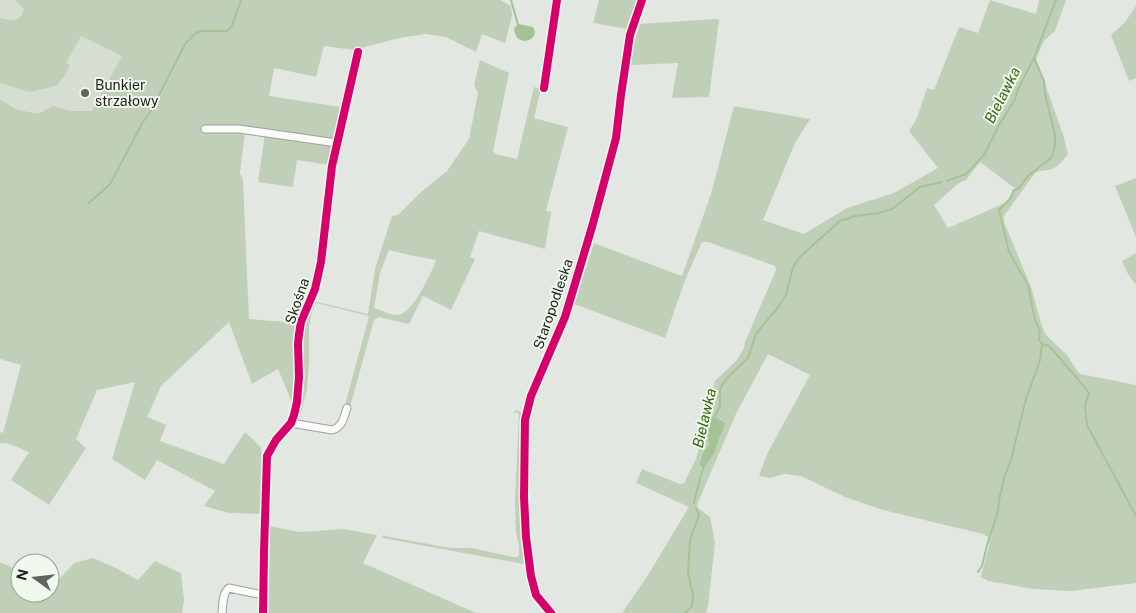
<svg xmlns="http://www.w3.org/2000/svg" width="1136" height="613" font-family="'Public Sans',sans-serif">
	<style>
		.built { fill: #d5ded1 }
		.green { fill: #c0d0b8; fill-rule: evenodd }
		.water { fill: #a5c396 }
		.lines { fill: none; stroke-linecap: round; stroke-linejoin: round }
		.stream { stroke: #a5c396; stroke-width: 2 }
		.minor-casing { stroke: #9da09c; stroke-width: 9 }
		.minor { stroke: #fbfbfa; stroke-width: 7 }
		.cycleway-casing { stroke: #eff8eb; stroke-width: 11 }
		.cycleway { stroke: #d6006c; stroke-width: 8 }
		.poi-dot { fill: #616460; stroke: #eff8eb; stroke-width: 2 }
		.labels { text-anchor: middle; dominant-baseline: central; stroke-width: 4; stroke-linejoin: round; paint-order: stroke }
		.poi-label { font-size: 14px; fill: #1b1e1a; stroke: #eff8eb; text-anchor: start }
		.street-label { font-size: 14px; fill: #1b1e1a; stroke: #eff8eb }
		.water-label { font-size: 15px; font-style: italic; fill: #33640b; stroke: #eff8eb }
	</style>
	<rect width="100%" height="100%" fill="#e3e7e1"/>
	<path class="built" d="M 0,0 L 193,0 L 153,103 L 0,162 Z"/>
	<path class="green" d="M 15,0 L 500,0 L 511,6 L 512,16 L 505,43 L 482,34 L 476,52 L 446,37 L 425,34 L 399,38 L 354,50 L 324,46 L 316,77 L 274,68 L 269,96 L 340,107 L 333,144 L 330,165 L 297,160 L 293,187 L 258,182 L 265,133 L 245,132 L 240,173 L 243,180 L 249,319 L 299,323 L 297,380 L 295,403 L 293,405 L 278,369 L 252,384 L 229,322 L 161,386 L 147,417 L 166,425 L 160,441 L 224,464 L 245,432 L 261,447 L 263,473 L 261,514 L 229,513 L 204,506 L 215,491 L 157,460 L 145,480 L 112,459 L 135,382 L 97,390 L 76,439 L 86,448 L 49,505 L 11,480 L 29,452 L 7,443 L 0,443 L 0,432 L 3,433 L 21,365 L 0,359 L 0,99 L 15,109 L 38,114 L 53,106 L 71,111 L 92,111 L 122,56 L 81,36 L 66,63 L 70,65 L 65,75 L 57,85 L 48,88 L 29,92 L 0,83 L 0,18 C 10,21 21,22 24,9 Z
		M 599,0 L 638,0 L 627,29 L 593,23 Z
		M 990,0 L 1036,14 L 1039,0 L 1066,0 L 1055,31 L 1044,41 L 1036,59 L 1063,134 L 1068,154 C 1063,161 1056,169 1048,170 C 1043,171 1040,170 1035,173 L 1004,216 L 1004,222 L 1031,287 L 1042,326 L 1046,335 L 1067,355 L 1078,372 L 1081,374 L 1136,385 L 1136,583 L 1071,591 L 1033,589 L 988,581 L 981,577 L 989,545 L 988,537 L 983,534 L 883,510 L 845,497 L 801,476 L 784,474 L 770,478 L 759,476 L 767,454 L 810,375 L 768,354 L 736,414 L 699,500 L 697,507 L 710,517 L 715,543 L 708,606 L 706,613 L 622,613 L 648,575 L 689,507 L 636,483 L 642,469 L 680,484 L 684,483 L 696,459 L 702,437 L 704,419 L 715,381 L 737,360 L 744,348 L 745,342 L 776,270 L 775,266 L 708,242 L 702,242 L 685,280 L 665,338 L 574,304 L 594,243 L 682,276 L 711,194 L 734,106 L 810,119 L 795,143 L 763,220 L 804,234 L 847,208 L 894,193 L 938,168 L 909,131 L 917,118 L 927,88 L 934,90 L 959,27 L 978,33 ZM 980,162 L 1016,189 L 1005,203 L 948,228 L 934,205 L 959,183 L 966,180 ZM 721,419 L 725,423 L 724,429 L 720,436 L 714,454 L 705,467 L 700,459 L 704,449 L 709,446 C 706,438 708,431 707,423 Z
		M 1136,6 L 1136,78 L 1129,81 L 1111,35 L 1125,22 Z
		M 716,19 L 719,20 L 709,97 L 672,98 L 678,63 L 631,65 L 634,43 L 640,24 Z
		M 480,60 L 509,73 L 493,151 L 496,154 L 517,159 L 534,87 L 541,89 L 534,118 L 568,127 L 546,211 L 551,212 L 545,249 L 479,231 L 470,257 L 475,259 L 451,310 L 423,296 L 409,324 L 379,317 L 374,320 L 350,407 L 345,405 L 369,316 L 316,303 L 312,312 L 309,326 L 309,363 L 307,390 L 299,420 L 302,422 L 295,421 L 301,395 L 302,376 L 301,347 L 304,324 L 313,301 L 368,314 L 375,269 L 392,216 L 398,215 L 421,192 L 447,171 L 469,139 L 478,93 L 474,85 ZM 389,250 L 414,256 L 436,260 L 434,266 C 428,278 412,315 397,315 C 390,315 381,310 374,308 L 380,273 Z
		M 1136,178 L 1136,237 L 1115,186 Z
		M 1136,253 L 1136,285 L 1128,274 L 1122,261 Z
		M 516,410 L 521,412 L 522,414 L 520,455 L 521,520 L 530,596 L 524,564 L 382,538 L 384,535 L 385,536 L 445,547 L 453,548 L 472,548 L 513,557 L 517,557 L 519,555 L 519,546 L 516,533 L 515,501 L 519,414 L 517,412 L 514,413 Z
		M 269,526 L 300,532 L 344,529 L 377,535 L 363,563 L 476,613 L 267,613 L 265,580 Z
		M 93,558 L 116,568 L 138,580 L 155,561 L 181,573 L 184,600 L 182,613 L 0,613 L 0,562 L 20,571 L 20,593 L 50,593 L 50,589 L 74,563 Z"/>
	<path class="water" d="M 519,24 L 533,27 C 542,40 515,50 514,28 Z
		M 708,417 C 715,417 720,418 725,423 L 724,429 L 720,436 L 714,454 L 705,467 L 700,465 C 700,457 703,450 709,445 C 707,440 707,423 708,417 Z"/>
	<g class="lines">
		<path class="stream" d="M 511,0 L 518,25
			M 947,181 L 966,174 L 984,155 L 998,127 L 1015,99 L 1018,89 L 1034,58 L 1056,0
			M 89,203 L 110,184 L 143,122 L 151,111 L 185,44 L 196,33 L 202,31 L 227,31 L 232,26 L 241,0
			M 1042,344 L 1049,346 L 1077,378 L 1089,393 L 1085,405 L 1087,425 L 1136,516
			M 714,418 L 720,406 L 720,388 L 728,377 L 748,358 L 756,334 L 779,306 L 786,295 L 793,267 L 801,256 L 840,221 L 855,216 L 879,213 L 892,209 L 920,187 L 942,182
			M 694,503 L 695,498 L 704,464
			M 978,572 L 982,566 L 987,545 L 998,511 L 999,500 L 1005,475 L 1011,460 L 1026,399 L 1040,360 L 1042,344 L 1039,340 L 1040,331 L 1035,320 L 1028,285 L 1009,252 L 999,210 L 1010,199 L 1014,190 L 1019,188 L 1028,176 L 1052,157 L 1055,145 L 1055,135 L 1045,94 L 1044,81 L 1034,58
			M 685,613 L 692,606 L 693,596 L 688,572 L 690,540 L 699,515 L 696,508"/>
		<defs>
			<path id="minor" d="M 544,88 L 557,0
				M 205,129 L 239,129 L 337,143
				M 291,423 L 332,430 C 342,428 344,417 347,408
				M 222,613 C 223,605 222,593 229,588 L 263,595
				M 263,613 L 264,552 L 267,456 L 276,440 L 291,423 L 294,415 L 297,402 L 299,377 L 298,344 L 299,334 L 301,322 L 315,289 L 321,262 L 332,166 L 358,52
				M 551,613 L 536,595 L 531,576 L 526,537 L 524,497 L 525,420 L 531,396 L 565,317 L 592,227 L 616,138 L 621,95 L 630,35 L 642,0"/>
		</defs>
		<use href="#minor" class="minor-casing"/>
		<use href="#minor" class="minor"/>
		<defs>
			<path id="cycleway" d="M 544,88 L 557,0
				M 263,613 L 264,552 L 267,456 L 276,440 L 291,423 L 294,415 L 297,402 L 299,377 L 298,344 L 299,334 L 301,322 L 315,289 L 321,262 L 332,166 L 358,52
				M 551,613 L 536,595 L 531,576 L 526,537 L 524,497 L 525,420 L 531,396 L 565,317 L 592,227 L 616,138 L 621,95 L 630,35 L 642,0"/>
		</defs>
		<use href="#cycleway" class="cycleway-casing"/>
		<use href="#cycleway" class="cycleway"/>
	</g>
	<circle class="poi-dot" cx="85" cy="93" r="5"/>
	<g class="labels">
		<g class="poi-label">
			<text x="95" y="85">Bunkier<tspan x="95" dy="16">strzałowy</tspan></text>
		</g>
		<g class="street-label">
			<text transform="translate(297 301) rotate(-71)">Skośna</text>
			<text transform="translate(553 304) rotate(-71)">Staropodleska</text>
		</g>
		<g class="water-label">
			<text transform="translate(1002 95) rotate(-63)">Bielawka</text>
			<text transform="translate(704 418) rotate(-77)">Bielawka</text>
		</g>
	</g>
	<g transform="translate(35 578) rotate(285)"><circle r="24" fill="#eff8eb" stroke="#9aa197"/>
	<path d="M0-4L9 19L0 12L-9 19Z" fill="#616460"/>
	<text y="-8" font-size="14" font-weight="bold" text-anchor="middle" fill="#1b1e1a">N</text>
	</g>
</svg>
